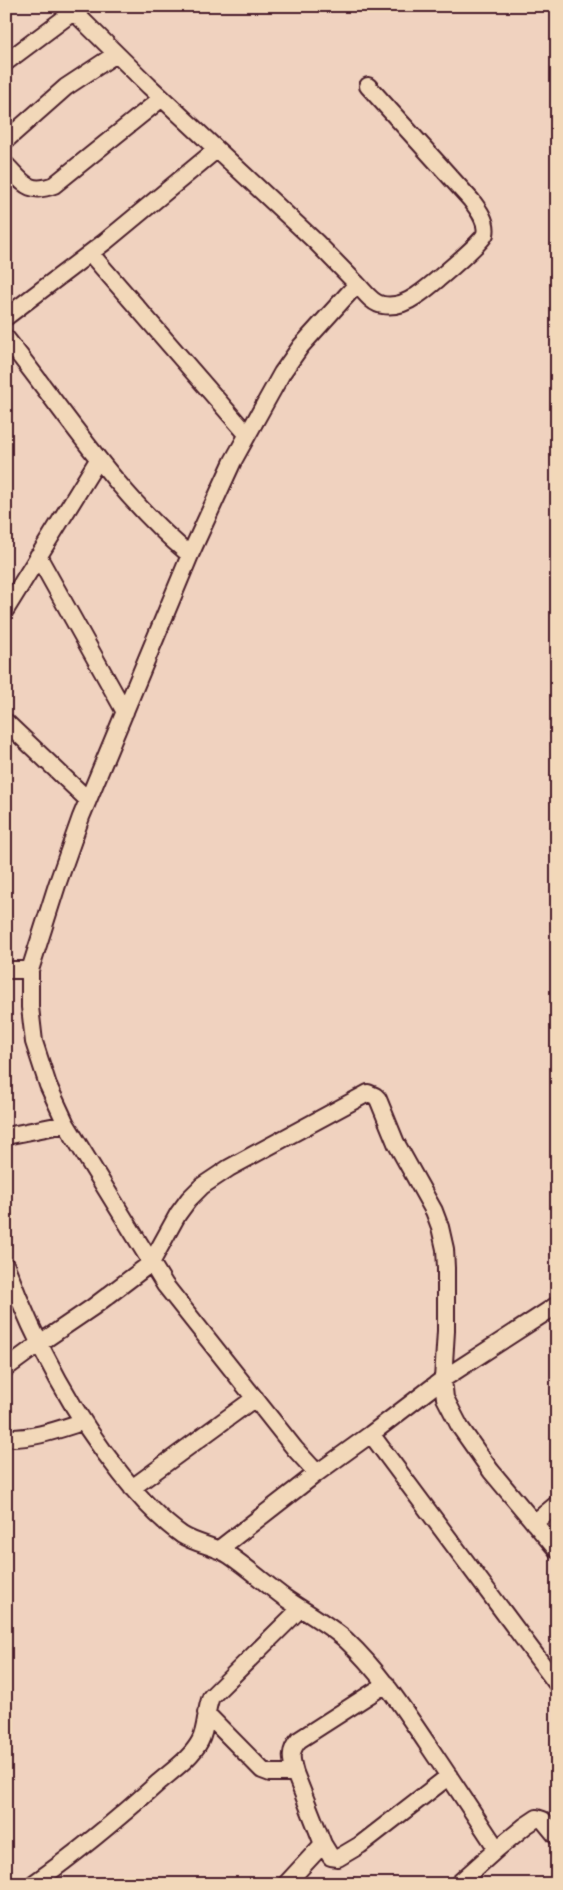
<svg xmlns="http://www.w3.org/2000/svg" width="563" height="1890" font-family="'Gochi Hand',sans-serif">
	<style>
		.lines { fill: none; stroke-linecap: round; stroke-linejoin: round }
		.street-casing { stroke: #4a1f2b; stroke-width: 20 }
		.street { stroke: #f2d8b9; stroke-width: 16 }
	</style>
	<rect width="100%" height="100%" fill="#f0d2bf"/>
	<filter id="ink" filterUnits="userSpaceOnUse"><feTurbulence type="fractalNoise" baseFrequency=".02" numOctaves="2"/><feDisplacementMap in="SourceGraphic" scale="10" xChannelSelector="R" yChannelSelector="G"/><feConvolveMatrix kernelMatrix="1 2 1 2 8 2 1 2 1" color-interpolation-filters="sRGB"/></filter>
	<g filter="url(#ink)">
		<g class="lines">
			<defs>
				<path id="street" d="M 68,6 L 149,86 L 316,242 L 357,284 L 301,346 L 282,373 L 233,461 L 190,555 L 81,817 L 57,885 L 30,970 L 30,1007 L 34,1042 L 48,1085 L 66,1124 L 165,1285 L 295,1449 L 317,1473 L 371,1434 L 557,1684
					M 6,62 L 73,12
					M 6,140 L 66,87 L 116,54
					M 6,165 C 23,182 28,195 54,185 L 162,98
					M 90,253 L 247,434
					M 357,284 C 364,291 372,304 383,305 C 395,307 406,303 416,296 C 426,290 482,243 485,234 C 488,222 478,209 471,200 L 368,86
					M 6,317 L 106,241 L 216,150
					M 6,338 C 65,412 116,494 190,555
					M 38,556 L 125,712
					M 6,609 L 98,460
					M 6,722 L 88,800
					M 6,970 L 30,970
					M 6,1136 L 66,1124
					M 6,1266 C 34,1340 72,1413 121,1474 C 139,1497 158,1518 182,1535 C 196,1544 215,1546 229,1555 C 248,1568 266,1584 285,1598 C 305,1612 328,1624 346,1640 C 379,1671 403,1708 428,1745 C 451,1779 474,1814 497,1849 L 525,1826 L 537,1818 L 543,1820 L 557,1837
					M 6,1368 L 40,1343 L 93,1307 L 151,1263 L 178,1214 L 189,1199 L 202,1186 L 229,1168 L 368,1093 L 375,1096 L 378,1099 L 396,1143 L 434,1211 L 440,1227 L 445,1249 L 446,1268 L 446,1331 L 443,1379 L 445,1398 L 460,1427 L 491,1471 L 557,1550
					M 371,1434 L 443,1379 L 557,1305
					M 6,1438 C 33,1439 57,1430 82,1422
					M 132,1488 L 255,1398
					M 534,1523 L 557,1504
					M 218,1550 L 317,1473
					M 206,1713 L 262,1770 L 270,1773 L 295,1773 L 323,1844 L 286,1884
					M 295,1773 C 291,1759 289,1751 299,1740 L 386,1684
					M 323,1844 L 331,1857 L 338,1858 L 360,1845 L 449,1776
					M 33,1884 C 77,1853 119,1818 159,1782 C 173,1770 191,1758 200,1741 C 207,1728 205,1711 211,1697 L 300,1609
					M 458,1884 L 497,1849"/>
			</defs>
			<use href="#street" class="street-casing"/>
			<use href="#street" class="street"/>
		</g>
	</g>
	<rect width="563" height="1890" fill="none" stroke="#f2d8b9" stroke-width="25"/>
	<rect x="12" y="12" width="538" height="1865" fill="none" stroke="#4a1f2b" stroke-width="2" filter="url(#ink)"/>
</svg>
